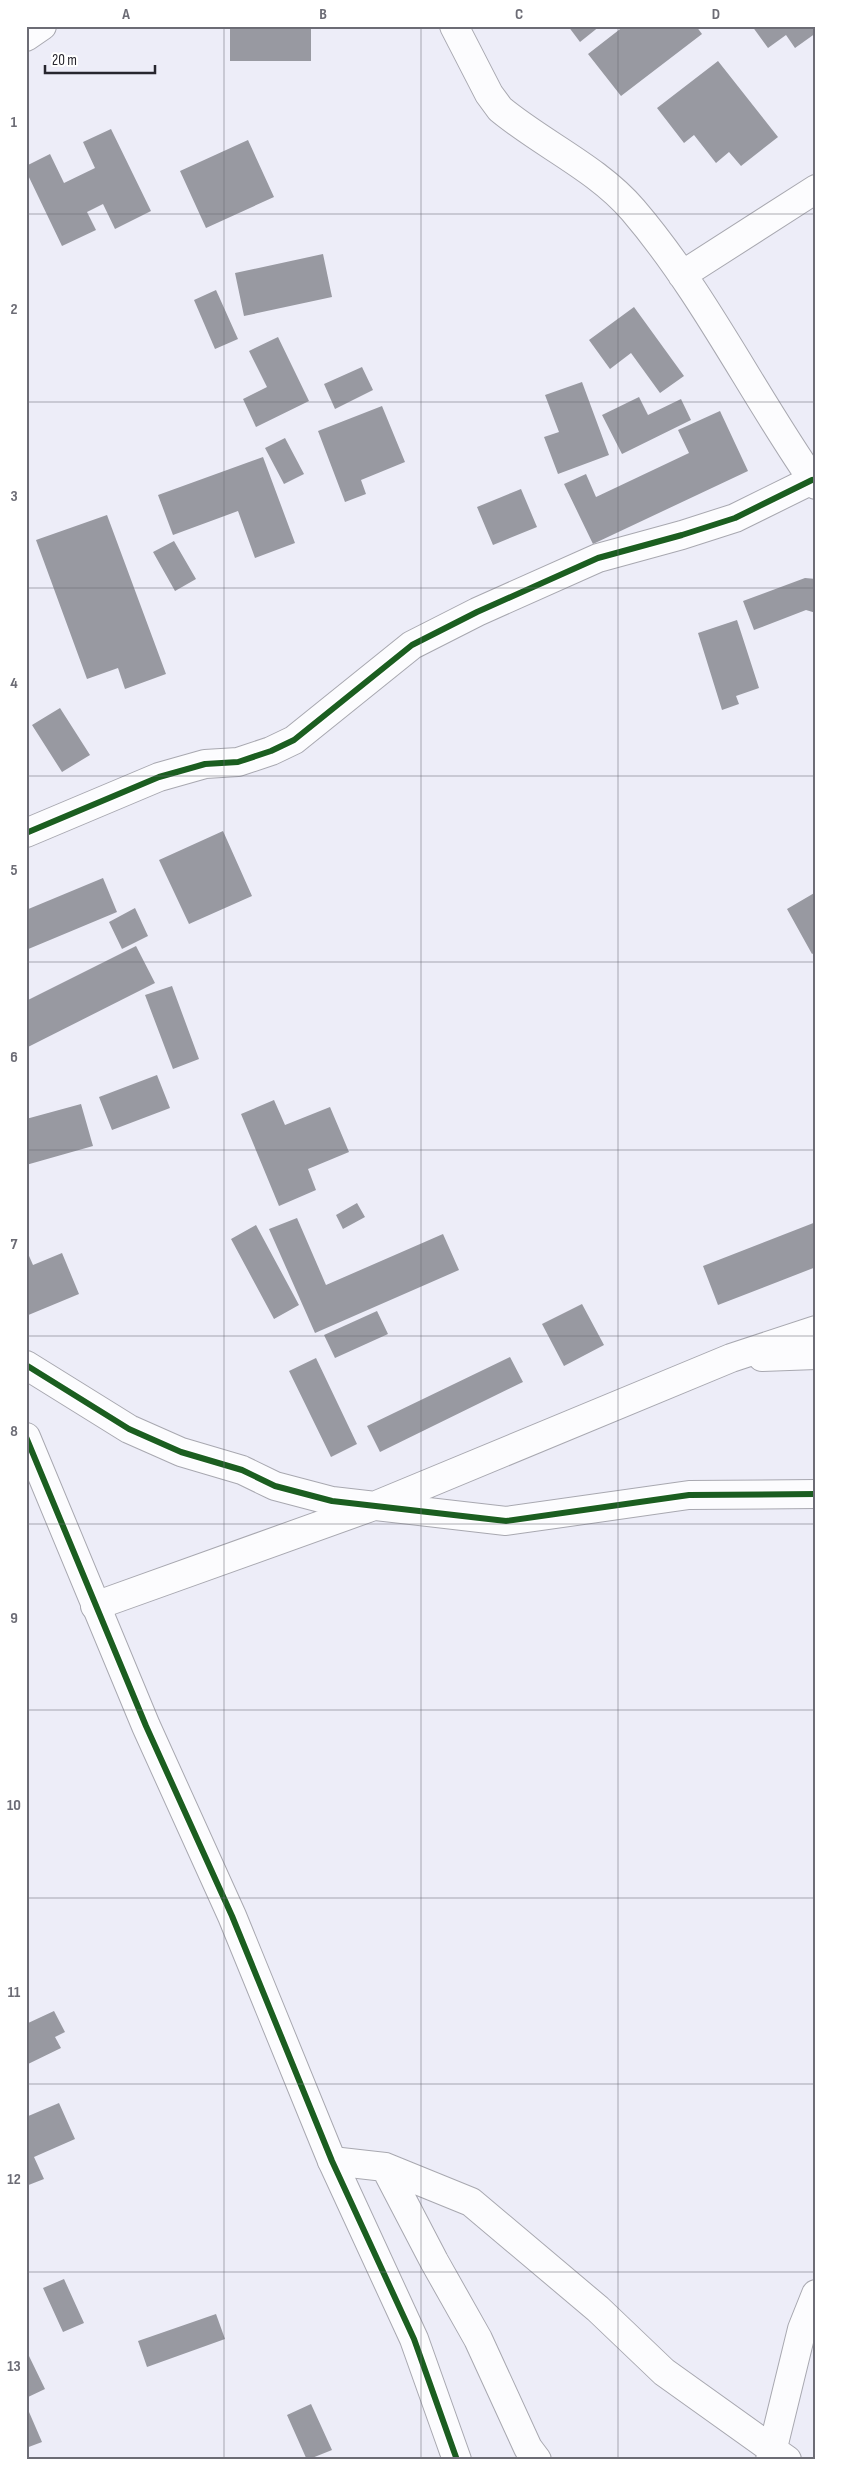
<svg xmlns="http://www.w3.org/2000/svg" width="842" height="2486" font-family="'Sofia Sans Condensed',sans-serif">
	<style>
		.building { fill: #9899a1 }
		.lines { fill: none; stroke-linecap: round; stroke-linejoin: round }
		.minor-casing { stroke: #a8a8b0; stroke-width: 30 }
		.tertiary-casing { stroke: #a8a8b0; stroke-width: 30 }
		.minor { stroke: #fcfcfe; stroke-width: 28 }
		.tertiary { stroke: #fcfcfe; stroke-width: 28 }
		.cycleway-casing { stroke: #fff; stroke-width: 9 }
		.cycleway { stroke: #1b5e20; stroke-width: 6 }
		.grid { fill: none; stroke: #6c6c75; stroke-width: 1; stroke-opacity: 0.55 }
		.neatline { fill: none; stroke: #6c6c75; stroke-width: 2 }
		.grid-label { font-size: 16px; text-anchor: middle; font-weight: bold; fill: #6c6c75 }
	</style>
	<rect width="100%" height="100%" fill="#ededf8"/>
	<path class="building" d="M 230,26 L 311,26 L 311,61 L 230,61 Z
		M 568,26 L 600,26 L 580,42 Z
		M 624,26 L 696,26 L 702,34 L 621,96 L 588,54 Z
		M 752,26 L 816,26 L 816,33 L 795,48 L 786,35 L 768,48 Z
		M 718,61 L 778,137 L 741,166 L 729,152 L 716,163 L 694,135 L 684,143 L 657,108 Z
		M 111,129 L 151,211 L 115,229 L 103,204 L 87,212 L 96,230 L 62,246 L 26,171 L 26,166 L 50,154 L 64,183 L 95,168 L 83,142 Z
		M 248,140 L 274,197 L 206,228 L 180,171 Z
		M 323,254 L 332,297 L 244,316 L 235,273 Z
		M 216,290 L 238,339 L 215,349 L 194,300 Z
		M 634,307 L 684,376 L 660,393 L 631,353 L 610,369 L 589,340 Z
		M 278,337 L 309,401 L 256,427 L 243,399 L 267,387 L 249,351 Z
		M 362,367 L 373,390 L 335,409 L 324,384 Z
		M 582,382 L 609,455 L 558,474 L 544,437 L 559,432 L 545,395 Z
		M 639,397 L 648,415 L 681,399 L 691,420 L 622,454 L 602,415 Z
		M 382,406 L 405,462 L 361,480 L 366,494 L 345,502 L 318,431 Z
		M 720,411 L 748,471 L 593,544 L 564,484 L 586,474 L 596,497 L 689,453 L 678,430 Z
		M 285,438 L 304,474 L 284,484 L 265,448 Z
		M 263,457 L 295,543 L 255,558 L 238,511 L 173,535 L 158,495 Z
		M 521,489 L 537,527 L 493,545 L 477,507 Z
		M 107,515 L 166,674 L 125,689 L 118,668 L 87,679 L 36,540 Z
		M 174,541 L 196,579 L 175,591 L 153,552 Z
		M 805,578 L 816,579 L 816,613 L 806,610 L 754,630 L 743,601 Z
		M 737,620 L 759,688 L 736,696 L 739,704 L 722,710 L 698,633 Z
		M 60,708 L 90,755 L 62,772 L 32,725 Z
		M 223,831 L 252,896 L 189,924 L 159,860 Z
		M 103,878 L 117,912 L 26,950 L 26,910 Z
		M 816,892 L 816,952 L 812,954 L 787,909 Z
		M 135,908 L 148,936 L 122,949 L 109,922 Z
		M 136,946 L 155,983 L 26,1048 L 26,1001 Z
		M 172,986 L 199,1059 L 173,1069 L 145,995 Z
		M 157,1075 L 170,1108 L 112,1130 L 99,1097 Z
		M 274,1100 L 285,1125 L 330,1107 L 349,1152 L 308,1169 L 316,1190 L 279,1206 L 241,1114 Z
		M 81,1104 L 93,1146 L 26,1165 L 26,1119 Z
		M 357,1203 L 365,1217 L 343,1229 L 336,1215 Z
		M 297,1218 L 326,1285 L 443,1234 L 459,1270 L 315,1333 L 269,1229 Z
		M 816,1222 L 816,1267 L 718,1305 L 703,1266 Z
		M 256,1225 L 299,1305 L 274,1319 L 231,1239 Z
		M 26,1249 L 33,1265 L 62,1253 L 79,1294 L 26,1316 Z
		M 582,1304 L 604,1345 L 564,1366 L 542,1324 Z
		M 377,1311 L 388,1334 L 335,1358 L 324,1335 Z
		M 510,1357 L 523,1382 L 380,1452 L 367,1426 Z
		M 316,1358 L 357,1444 L 331,1457 L 289,1371 Z
		M 54,2011 L 65,2032 L 55,2037 L 61,2048 L 26,2065 L 26,2024 Z
		M 59,2103 L 75,2139 L 34,2157 L 44,2179 L 26,2186 L 26,2117 Z
		M 64,2279 L 84,2323 L 63,2332 L 43,2288 Z
		M 216,2314 L 225,2339 L 147,2367 L 138,2341 Z
		M 29,2356 L 45,2389 L 26,2398 L 26,2358 Z
		M 311,2404 L 332,2450 L 307,2460 L 287,2415 Z
		M 26,2405 L 42,2442 L 26,2448 Z"/>
	<g class="lines">
		<defs>
			<path id="minor" d="M 454,26 L 489,94 L 500,109 C 542,144 597,168 633,210 C 704,293 753,395 816,485
				M 26,37 L 42,26
				M 682,275 L 816,189
				M 26,833 L 159,777 L 205,764 L 238,762 L 271,751 L 294,740 L 412,645 L 477,612 L 598,558 L 682,535 L 735,518 L 812,480
				M 762,1357 L 816,1355
				M 26,1365 L 129,1429 L 181,1452 L 242,1470 L 275,1486 L 332,1501 L 506,1521 L 689,1495 L 816,1494
				M 95,1606 L 374,1506 L 731,1358 L 816,1330
				M 332,2161 L 385,2167 L 471,2202 L 598,2309 L 664,2372 L 787,2460
				M 385,2167 L 434,2261 L 478,2339 L 528,2448 L 537,2460
				M 770,2460 L 802,2329 L 816,2294"/>
			<path id="tertiary" d="M 26,1437 L 146,1726 L 232,1916 L 332,2161 L 414,2339 L 457,2460"/>
		</defs>
		<use href="#minor" class="minor-casing"/>
		<use href="#tertiary" class="tertiary-casing"/>
		<use href="#minor" class="minor"/>
		<use href="#tertiary" class="tertiary"/>
		<defs>
			<path id="cycleway" d="M 26,833 L 159,777 L 205,764 L 238,762 L 271,751 L 294,740 L 412,645 L 477,612 L 598,558 L 682,535 L 735,518 L 812,480
				M 26,1365 L 129,1429 L 181,1452 L 242,1470 L 275,1486 L 332,1501 L 506,1521 L 689,1495 L 816,1494
				M 26,1437 L 146,1726 L 232,1916 L 332,2161 L 414,2339 L 457,2460"/>
		</defs>
		<use href="#cycleway" class="cycleway-casing"/>
		<use href="#cycleway" class="cycleway"/>
	</g>
	<path class="grid" d="M 224,26 L 224,2460M 421,26 L 421,2460M 618,26 L 618,2460M 26,214 L 816,214M 26,402 L 816,402M 26,588 L 816,588M 26,776 L 816,776M 26,962 L 816,962M 26,1150 L 816,1150M 26,1336 L 816,1336M 26,1524 L 816,1524M 26,1710 L 816,1710M 26,1898 L 816,1898M 26,2084 L 816,2084M 26,2272 L 816,2272"/>
	<rect width="842" height="2486" fill="none" stroke="#ffffff" stroke-width="55"/>
	<path d="M45 65v8h110v-8" fill="none" stroke="#27262e" stroke-width="2.5"/>
	<text x="52" y="65" font-size="15" fill="#27262e" stroke="#ffffff" stroke-width="4" paint-order="stroke">20 m</text>
	<rect x="28" y="28" width="786" height="2430" class="neatline"/>
	<g class="grid-label">
		<text x="126" y="19">A</text>
		<text x="323" y="19">B</text>
		<text x="519" y="19">C</text>
		<text x="716" y="19">D</text>
		<text x="14" y="127">1</text>
		<text x="14" y="314">2</text>
		<text x="14" y="501">3</text>
		<text x="14" y="688">4</text>
		<text x="14" y="875">5</text>
		<text x="14" y="1062">6</text>
		<text x="14" y="1249">7</text>
		<text x="14" y="1436">8</text>
		<text x="14" y="1623">9</text>
		<text x="14" y="1810">10</text>
		<text x="14" y="1997">11</text>
		<text x="14" y="2184">12</text>
		<text x="14" y="2371">13</text>
	</g>
</svg>
